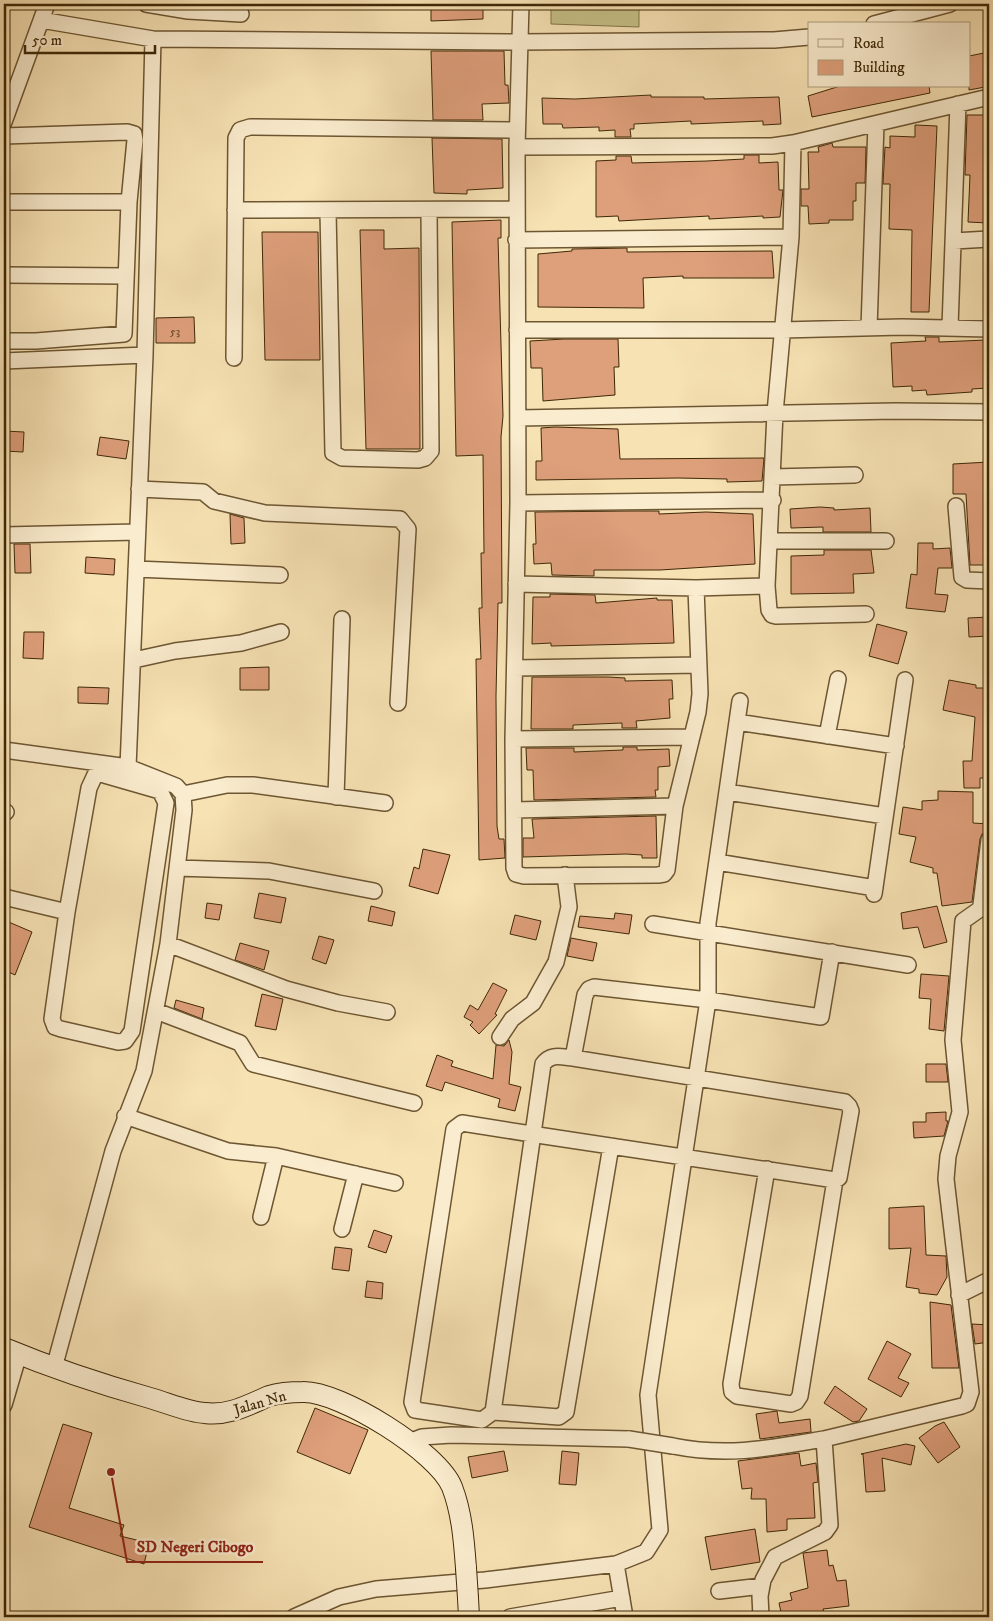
<svg xmlns="http://www.w3.org/2000/svg" width="993" height="1621" font-family="'IM FELL DW Pica',serif">
	<style>
		.green { fill: #c5c087; stroke: #827447 }
		.building { fill: #de9f7b; stroke: #3f2807 }
		.lines { fill: none; stroke-linecap: round; stroke-linejoin: round }
		.street-casing { stroke: #6d5632; stroke-width: 18 }
		.secondary-casing { stroke: #3f2807; stroke-width: 22 }
		.street { stroke: #faecce; stroke-width: 15 }
		.secondary { stroke: #faecce; stroke-width: 20 }
		.street-bridge-casing { stroke: #6d5632; stroke-width: 18; stroke-linecap: butt }
		.secondary-bridge-casing { stroke: #3f2807; stroke-width: 22; stroke-linecap: butt }
		.street-bridge { stroke: #faecce; stroke-width: 15 }
		.secondary-bridge { stroke: #faecce; stroke-width: 20 }
		.labels { text-anchor: middle; dominant-baseline: central; stroke-width: 5; stroke-linejoin: round; paint-order: stroke }
		.number-label { font-size: 12px; fill: #674624 }
		.street-label { font-size: 15px; fill: #3f2807; stroke: #faecce }
		.leader { fill: none; stroke: #8f2418; stroke-width: 2 }
		.callout-dot { fill: #8f2418; stroke: #faecce; stroke-width: 2 }
		.callout-label { font-size: 16px; text-anchor: middle; font-weight: bold; fill: #8f2418; stroke: #faecce; stroke-width: 5; stroke-linejoin: round; paint-order: stroke }
	</style>
	<rect width="100%" height="100%" fill="#f7e2b4"/>
	<filter id="stains"><feTurbulence type="fractalNoise" baseFrequency=".004" numOctaves="4"/><feColorMatrix values="0 0 0 0 .2 0 0 0 0 .09 0 0 0 0 .02 0 0 0 .5 -.17"/></filter>
	<radialGradient id="worn" r=".72"><stop offset=".6" stop-color="#630" stop-opacity="0"/><stop offset="1" stop-color="#630" stop-opacity=".3"/></radialGradient>
	<path class="green" d="M 551,4 L 639,4 L 639,27 L 551,24 Z"/>
	<path class="building" d="M 431,4 L 483,4 L 483,19 L 431,21 Z
		M 431,51 L 504,51 L 505,85 L 508,85 L 509,103 L 482,104 L 483,120 L 433,120 Z
		M 989,52 L 989,79 L 984,80 L 985,87 L 969,90 L 969,56 Z
		M 840,86 L 929,86 L 930,93 L 812,117 L 808,96 Z
		M 651,95 L 651,97 L 704,97 L 704,99 L 779,97 L 781,124 L 763,125 L 763,121 L 691,124 L 691,121 L 634,124 L 634,129 L 630,129 L 631,137 L 615,137 L 615,130 L 599,131 L 599,127 L 563,128 L 562,124 L 543,124 L 542,98 L 575,99 Z
		M 967,115 L 989,115 L 988,223 L 968,222 L 970,175 L 965,175 Z
		M 915,125 L 937,126 L 929,312 L 911,312 L 912,230 L 889,229 L 890,184 L 883,184 L 885,147 L 890,148 L 890,136 L 915,137 Z
		M 432,138 L 502,139 L 503,188 L 467,190 L 467,194 L 434,193 Z
		M 832,143 L 833,147 L 866,147 L 865,183 L 856,183 L 856,201 L 853,201 L 853,220 L 829,220 L 829,223 L 809,224 L 808,206 L 801,206 L 801,189 L 809,189 L 808,152 L 819,152 L 818,147 Z
		M 744,155 L 759,155 L 759,163 L 778,162 L 779,190 L 783,190 L 780,217 L 763,218 L 763,216 L 709,219 L 709,216 L 619,221 L 618,216 L 596,217 L 596,161 L 616,160 L 616,156 L 631,156 L 632,163 L 707,161 L 744,159 Z
		M 501,220 L 501,238 L 498,238 L 503,416 L 501,437 L 502,603 L 498,603 L 496,696 L 497,826 L 499,839 L 504,839 L 505,858 L 479,860 L 476,659 L 481,659 L 479,608 L 482,608 L 481,553 L 484,553 L 483,455 L 456,456 L 452,222 Z
		M 360,230 L 384,230 L 384,249 L 419,248 L 420,449 L 366,449 Z
		M 262,232 L 318,232 L 320,360 L 265,360 Z
		M 627,248 L 627,252 L 772,251 L 774,278 L 683,278 L 683,276 L 643,278 L 644,308 L 538,307 L 538,254 L 572,251 L 572,249 Z
		M 194,317 L 195,343 L 156,343 L 156,318 Z
		M 925,337 L 939,337 L 939,342 L 986,340 L 988,388 L 972,389 L 972,392 L 927,395 L 926,390 L 912,391 L 912,386 L 893,387 L 891,343 L 926,341 Z
		M 564,339 L 618,339 L 619,367 L 614,367 L 615,395 L 543,401 L 542,368 L 531,368 L 530,341 Z
		M 555,427 L 618,429 L 620,459 L 764,458 L 762,481 L 727,482 L 727,479 L 678,478 L 536,480 L 536,461 L 542,461 L 541,428 Z
		M 4,431 L 24,432 L 23,452 L 4,451 Z
		M 100,437 L 129,441 L 126,459 L 97,455 Z
		M 989,462 L 989,565 L 970,565 L 966,494 L 953,494 L 953,464 Z
		M 820,507 L 834,508 L 834,510 L 870,508 L 871,532 L 823,532 L 823,527 L 791,528 L 790,509 Z
		M 627,511 L 659,511 L 659,514 L 706,512 L 753,514 L 755,564 L 660,570 L 594,570 L 594,576 L 552,575 L 551,563 L 534,564 L 533,544 L 536,544 L 535,512 Z
		M 230,514 L 244,518 L 245,543 L 231,544 Z
		M 918,543 L 933,543 L 933,549 L 950,548 L 952,568 L 938,568 L 935,594 L 948,595 L 945,612 L 906,608 L 911,574 L 917,575 Z
		M 14,544 L 30,544 L 31,573 L 15,573 Z
		M 824,550 L 871,550 L 874,573 L 853,574 L 854,593 L 791,594 L 791,556 L 824,555 Z
		M 86,557 L 115,559 L 114,575 L 85,573 Z
		M 550,594 L 595,595 L 596,603 L 657,598 L 657,600 L 672,600 L 674,643 L 551,646 L 551,643 L 532,644 L 533,597 L 550,597 Z
		M 989,617 L 989,636 L 969,637 L 968,618 Z
		M 877,624 L 907,632 L 898,664 L 869,656 Z
		M 24,632 L 44,632 L 43,659 L 23,658 Z
		M 269,667 L 269,690 L 240,690 L 240,668 Z
		M 532,677 L 608,677 L 625,678 L 625,681 L 672,680 L 673,699 L 669,699 L 670,718 L 636,721 L 637,728 L 622,728 L 622,723 L 573,725 L 573,729 L 531,729 Z
		M 949,680 L 976,685 L 976,688 L 989,688 L 989,778 L 980,778 L 980,788 L 964,788 L 963,761 L 972,761 L 975,717 L 943,710 Z
		M 78,687 L 109,688 L 108,704 L 78,703 Z
		M 623,747 L 637,747 L 637,750 L 669,749 L 670,766 L 658,767 L 658,790 L 655,790 L 656,797 L 534,800 L 533,770 L 527,770 L 526,748 L 574,748 L 574,752 L 623,750 Z
		M 938,791 L 973,792 L 973,823 L 989,824 L 989,831 L 982,834 L 980,839 L 972,902 L 942,906 L 937,873 L 933,873 L 933,868 L 910,862 L 916,837 L 899,834 L 903,807 L 922,810 L 922,801 L 938,800 Z
		M 656,816 L 657,858 L 642,858 L 642,855 L 626,854 L 523,857 L 523,838 L 534,838 L 532,819 Z
		M 423,849 L 450,855 L 438,894 L 409,886 L 414,867 L 419,869 Z
		M 259,893 L 286,898 L 281,923 L 254,918 Z
		M 207,903 L 222,905 L 219,920 L 205,918 Z
		M 371,906 L 395,912 L 392,926 L 368,921 Z
		M 937,906 L 947,942 L 924,948 L 918,927 L 903,929 L 901,913 Z
		M 615,913 L 632,915 L 629,934 L 578,927 L 580,916 L 614,919 Z
		M 515,915 L 541,921 L 536,940 L 510,934 Z
		M 4,920 L 32,932 L 15,975 L 4,970 Z
		M 319,936 L 334,940 L 326,964 L 312,959 Z
		M 571,938 L 597,943 L 593,961 L 567,956 Z
		M 240,943 L 269,951 L 264,970 L 235,960 Z
		M 921,974 L 949,976 L 944,1031 L 929,1029 L 931,999 L 919,998 Z
		M 493,983 L 507,990 L 495,1014 L 497,1015 L 479,1034 L 470,1025 L 473,1022 L 464,1017 L 470,1005 L 478,1010 Z
		M 262,994 L 283,999 L 276,1030 L 255,1026 Z
		M 176,1000 L 204,1008 L 202,1019 L 174,1008 Z
		M 509,1040 L 512,1052 L 509,1084 L 521,1087 L 515,1111 L 498,1107 L 500,1099 L 445,1082 L 442,1091 L 426,1086 L 437,1055 L 453,1061 L 451,1066 L 493,1079 L 496,1045 L 504,1046 Z
		M 926,1064 L 946,1064 L 948,1082 L 926,1082 Z
		M 946,1112 L 946,1121 L 948,1121 L 944,1136 L 914,1138 L 913,1122 L 926,1122 L 926,1113 Z
		M 924,1206 L 926,1255 L 946,1256 L 947,1277 L 937,1295 L 919,1293 L 919,1289 L 906,1287 L 911,1248 L 889,1249 L 889,1208 Z
		M 374,1230 L 392,1236 L 386,1253 L 368,1247 Z
		M 335,1247 L 352,1249 L 349,1271 L 332,1269 Z
		M 367,1281 L 383,1283 L 382,1299 L 365,1297 Z
		M 930,1302 L 951,1305 L 959,1368 L 932,1368 Z
		M 972,1324 L 989,1325 L 989,1342 L 975,1344 Z
		M 887,1341 L 911,1354 L 898,1378 L 909,1383 L 901,1397 L 868,1379 Z
		M 835,1386 L 867,1409 L 859,1421 L 853,1422 L 824,1403 Z
		M 315,1408 L 368,1430 L 350,1474 L 297,1452 Z
		M 777,1411 L 779,1423 L 810,1419 L 811,1432 L 760,1439 L 756,1414 Z
		M 944,1422 L 960,1447 L 938,1463 L 919,1438 L 935,1426 Z
		M 63,1424 L 92,1433 L 69,1508 L 124,1525 L 120,1536 L 149,1543 L 144,1564 L 29,1527 Z
		M 906,1444 L 915,1446 L 911,1465 L 882,1458 L 885,1491 L 866,1492 L 863,1454 L 861,1454 Z
		M 504,1451 L 508,1471 L 472,1478 L 468,1457 Z
		M 562,1451 L 579,1453 L 576,1485 L 559,1484 Z
		M 799,1453 L 801,1466 L 816,1463 L 818,1482 L 813,1483 L 815,1518 L 787,1519 L 787,1530 L 767,1532 L 766,1499 L 751,1499 L 752,1488 L 742,1489 L 738,1461 Z
		M 755,1529 L 760,1562 L 711,1570 L 705,1537 Z
		M 827,1550 L 829,1566 L 833,1565 L 837,1581 L 846,1580 L 849,1606 L 823,1609 L 825,1617 L 782,1617 L 779,1603 L 792,1600 L 790,1593 L 808,1588 L 803,1553 Z"/>
	<g class="lines">
		<defs>
			<path id="street" d="M 146,4 L 188,11 L 241,14
				M 521,4 L 517,147 L 518,503 L 513,739 L 514,868 L 516,874 L 524,876 L 658,875 L 664,874 L 667,870 L 675,806 L 698,712 L 700,694 L 696,588
				M 41,20 L 153,39 L 520,42 L 774,40 L 809,37
				M 874,24 L 950,4
				M 4,122 L 47,4
				M 4,136 L 127,132 L 134,134 L 135,140 L 129,202 L 124,334 L 36,341 L 4,341
				M 517,147 L 772,146 L 793,143 L 989,97
				M 4,202 L 129,202
				M 235,210 L 517,209
				M 328,211 L 333,453 L 342,458 L 418,460 L 425,458 L 431,451 L 429,211
				M 791,237 L 775,413 L 767,586 L 769,610 L 772,615 L 776,616 L 866,614
				M 516,240 L 791,237 L 793,143
				M 954,241 L 989,239
				M 4,275 L 126,276
				M 950,327 L 958,104
				M 869,328 L 876,124
				M 517,330 L 782,330 L 902,327 L 989,329
				M 234,358 L 236,138 L 240,130 L 250,127 L 517,130
				M 4,361 L 145,355
				M 518,418 L 895,411 L 989,412
				M 772,477 L 855,475
				M 139,489 L 203,492 L 214,501 L 265,513 L 400,519 L 408,529 L 398,703
				M 518,503 L 773,500
				M 956,506 L 962,577 L 967,580 L 989,581
				M 4,535 L 137,532
				M 771,541 L 886,541
				M 136,569 L 280,575
				M 516,584 L 696,588 L 767,586
				M 134,660 L 175,651 L 241,643 L 281,632
				M 515,668 L 699,665
				M 737,722 L 896,746
				M 827,736 L 838,679
				M 513,739 L 692,737
				M 4,750 L 128,767 L 126,776
				M 101,774 L 160,791 L 166,803 L 132,1031 L 125,1041 L 118,1042 L 61,1029 L 55,1027 L 52,1019 L 67,912 L 89,788 L 95,775 Z
				M 727,792 L 885,816
				M 183,794 L 227,785 L 253,785 L 385,803
				M 336,797 L 342,619
				M 515,810 L 675,806
				M 4,811 L 6,812
				M 717,862 L 875,888
				M 177,868 L 269,871 L 374,891
				M 874,894 L 905,680
				M 4,897 L 67,912
				M 653,924 L 908,965
				M 168,944 L 286,989 L 338,1003 L 387,1012
				M 156,1011 L 240,1043 L 253,1064 L 414,1103
				M 500,1037 L 512,1019 L 533,1003 L 556,962 L 569,907 L 565,875
				M 573,1058 L 585,995 L 589,989 L 594,987 L 708,1000 L 821,1017 L 832,952
				M 125,1116 L 228,1151 L 276,1156 L 395,1183
				M 454,1129 L 412,1402 L 415,1410 L 482,1420 L 493,1412 L 543,1064 C 551,1053 561,1057 573,1058 L 845,1102 L 849,1106 L 851,1111 L 839,1178 L 835,1180 C 710,1161 586,1143 462,1123 L 454,1129
				M 767,1169 L 731,1384 L 732,1392 L 737,1396 L 791,1404 L 796,1402 L 800,1396 L 835,1180
				M 261,1217 L 276,1156
				M 342,1229 L 356,1174
				M 959,1295 L 989,1280
				M 54,1368 L 113,1151 L 144,1071 L 168,944 L 184,810 L 183,794 L 176,786 L 128,767 L 145,355 L 153,39
				M 4,1405 L 19,1354
				M 493,1412 L 559,1417 L 566,1412 L 611,1146
				M 409,1442 L 422,1437 L 451,1435 L 629,1439
				M 673,1446 C 728,1457 771,1448 824,1439
				M 616,1564 L 625,1617
				M 719,1591 L 762,1586
				M 294,1617 L 339,1597 L 376,1589 L 485,1580 L 616,1564 L 646,1552 L 660,1530 L 648,1395 L 708,1000 L 708,923 L 740,701
				M 510,1617 L 622,1598
				M 761,1617 L 760,1596 L 763,1580 L 775,1557 L 825,1532 L 830,1525 L 824,1439 L 962,1406 L 967,1404 L 971,1392 L 946,1179 L 948,1156 L 960,1112 L 953,1040 L 963,921 L 980,909 L 981,905 L 989,840"/>
			<path id="secondary" d="M 4,1348 C 52,1368 100,1384 150,1398 C 168,1403 187,1412 205,1413 C 229,1416 248,1405 269,1396 C 279,1393 293,1392 303,1392 C 340,1391 438,1452 452,1487 C 462,1513 464,1541 466,1568
				M 468,1598 L 469,1617"/>
		</defs>
		<use href="#street" class="street-casing"/>
		<use href="#secondary" class="secondary-casing"/>
		<use href="#street" class="street"/>
		<use href="#secondary" class="secondary"/>
		<defs>
			<path id="street-bridge" d="M 629,1439 L 673,1446"/>
			<path id="secondary-bridge" d="M 466,1568 L 468,1598"/>
		</defs>
		<use href="#street-bridge" class="street-bridge-casing"/>
		<use href="#secondary-bridge" class="secondary-bridge-casing"/>
		<use href="#street-bridge" class="street-bridge"/>
		<use href="#secondary-bridge" class="secondary-bridge"/>
	</g>
	<g class="labels">
		<g class="number-label">
			<text x="175" y="331">53</text>
		</g>
		<g class="street-label">
			<text transform="translate(260 1403) rotate(-16)">Jalan Nn</text>
		</g>
	</g>
	<path class="leader" d="M111 1472L127 1562H263"/>
	<circle class="callout-dot" cx="111" cy="1472" r="5"/>
	<g class="callout-label">
		<text x="195" y="1552">SD Negeri Cibogo</text>
	</g>
	<rect width="993" height="1621" fill="none" stroke="#f7e2b4" stroke-width="20"/>
	<rect x="5" y="5" width="983" height="1611" fill="none" stroke="#3f2807" stroke-width="2.5"/>
	<rect x="10" y="10" width="973" height="1601" fill="none" stroke="#3f2807"/>
	<rect x="808" y="22" width="162" height="65" fill="#faecce" stroke="#af9e7e"/>
	<rect x="818" y="39" width="25" height="8" fill="#faecce" stroke="#af9e7e"/>
	<text x="853" y="48" font-size="15" fill="#3f2807">Road</text>
	<rect x="818" y="60" width="25" height="15" fill="#de9f7b" stroke="#af9e7e"/>
	<text x="853" y="72" font-size="15" fill="#3f2807">Building</text>
	<path d="M25 45v8h130v-8" fill="none" stroke="#3f2807" stroke-width="2.5"/>
	<text x="32" y="45" font-size="15" fill="#3f2807" stroke="#faecce" stroke-width="4" paint-order="stroke">50 m</text>
	<rect width="100%" height="100%" filter="url(#stains)"/>
	<rect width="100%" height="100%" fill="url(#worn)"/>
</svg>
